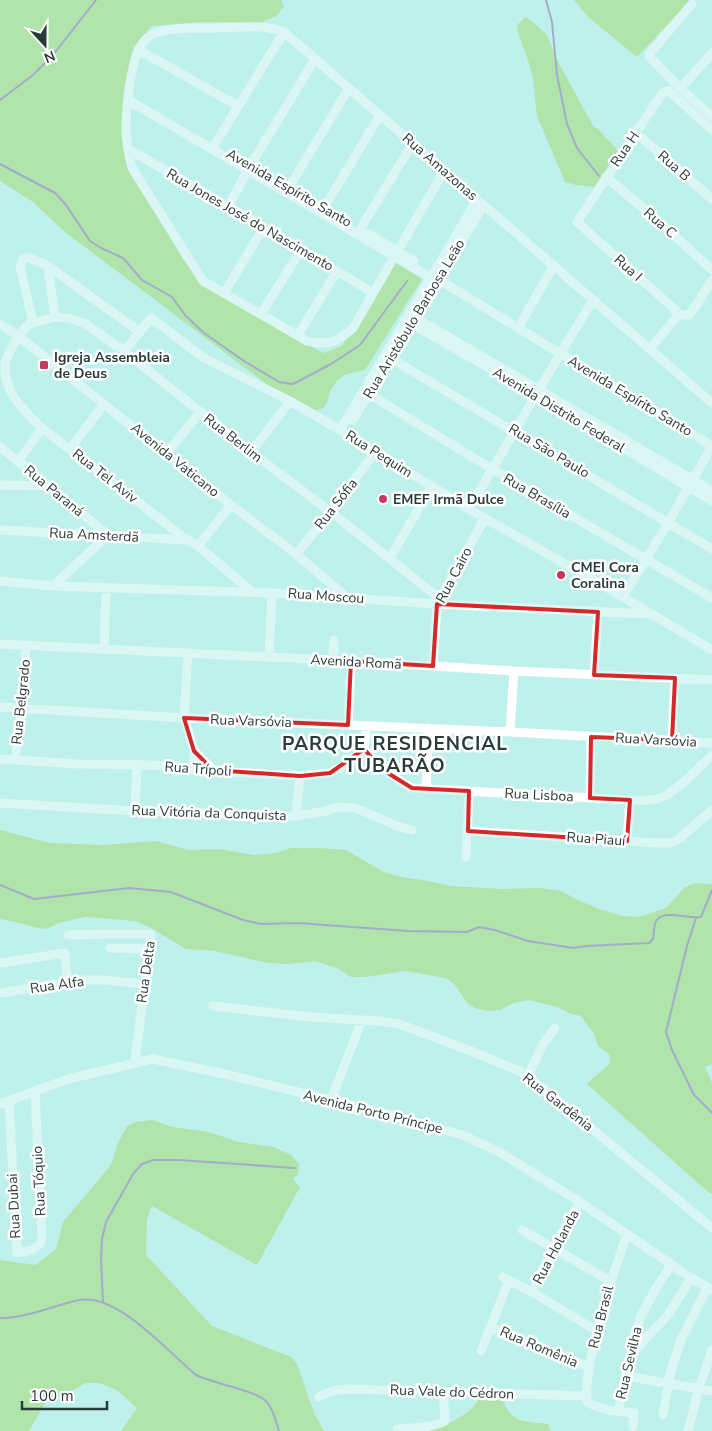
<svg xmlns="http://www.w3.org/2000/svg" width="712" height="1431" font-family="'Nunito Sans',sans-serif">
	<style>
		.green { fill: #a1d45b }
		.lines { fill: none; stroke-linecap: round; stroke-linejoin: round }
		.stream { stroke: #805ca5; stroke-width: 2 }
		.minor { stroke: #fff; stroke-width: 9 }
		.marked { fill: none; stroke: #d62828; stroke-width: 4; stroke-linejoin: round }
		.poi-dot { fill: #c73860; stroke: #fff; stroke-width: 2 }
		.labels { text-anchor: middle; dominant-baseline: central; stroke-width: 5; stroke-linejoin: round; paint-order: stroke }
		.street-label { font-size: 14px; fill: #283c3a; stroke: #fff }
		.poi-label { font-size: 14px; font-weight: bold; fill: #283c3a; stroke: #fff; text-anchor: start }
		.district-label { font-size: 19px; font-weight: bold; letter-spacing: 1px; fill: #283c3a; stroke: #fff }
	</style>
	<rect width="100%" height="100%" fill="#bef1ec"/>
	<path class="green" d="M 0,0 L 281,0 L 284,6 L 277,16 L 260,23 L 201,22 L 152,26 L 133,48 L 125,86 L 132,173 L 184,261 L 214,291 L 323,353 L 342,346 L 394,262 L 422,279 L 365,370 C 355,372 342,374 336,382 C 321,401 337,412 301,410 L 65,232 L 33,202 L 0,181 Z
		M 574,0 L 691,0 L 637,57 L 588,17 Z
		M 526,17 L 534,23 L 547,35 L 555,56 L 593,126 L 599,130 L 620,153 L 594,187 L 576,185 L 565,182 L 537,116 L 533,78 L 528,60 L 519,36 L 517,25 Z
		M 0,830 L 50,843 L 105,845 L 156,841 L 188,850 L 220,849 L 254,855 L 276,853 L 291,848 L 320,848 L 346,850 L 382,871 L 400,877 L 429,881 L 450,886 L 503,889 L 540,888 L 561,891 L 578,900 L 599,909 L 623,916 L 639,917 L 666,908 L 685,887 L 696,883 L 712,884 L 712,1064 L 705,1067 L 712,1083 L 712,1194 L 708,1192 L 587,1084 C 594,1076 603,1071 610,1063 L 609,1054 L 598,1046 L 594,1034 L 581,1016 L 571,1014 L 557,1007 L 529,1000 L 513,1003 L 500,1010 L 488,1011 L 477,1009 L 468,1004 L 455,985 L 446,978 L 405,971 L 366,977 L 351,977 L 339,969 L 315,961 L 288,964 L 268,963 L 215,951 L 186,949 L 151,928 L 135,921 L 85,917 L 59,923 L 46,929 L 33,927 L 20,923 L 0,919 Z
		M 153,1120 L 172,1127 L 209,1132 L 239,1142 L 274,1147 L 291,1155 L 299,1164 L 298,1174 L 293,1179 L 300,1187 L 257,1265 L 152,1206 L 147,1219 L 146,1255 L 212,1326 L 291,1357 L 297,1364 L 314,1413 L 324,1431 L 121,1431 L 137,1408 L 118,1391 L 100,1383 L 86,1383 L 73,1390 L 48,1398 L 29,1431 L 0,1431 L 0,1260 L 36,1265 L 56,1249 L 63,1222 L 111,1165 L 118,1143 L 127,1126 L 136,1122 Z
		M 479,1398 L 502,1398 C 511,1424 524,1421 548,1424 L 551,1431 L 427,1431 C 445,1425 471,1416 479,1398 Z"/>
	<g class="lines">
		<path class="stream" d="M 546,0 L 552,22 L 557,75 L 567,124 L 577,148 L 599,176
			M 0,100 L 33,75 L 53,55 L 96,0
			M 0,164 L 55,193 L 66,205 L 90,241 L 101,248 L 123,258 L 142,280 L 172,297 L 185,315 L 204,333 L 244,361 L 279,382 L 292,384 L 297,382 L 331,364 L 360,345 L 407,281
			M 0,885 L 34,899 L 129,888 L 171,892 L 243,920 L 261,924 L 298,923 L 408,931 L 467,932 L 479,927 L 495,930 L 528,941 L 573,948 L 586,946 L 649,943 L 653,939 C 654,934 654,928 655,923 C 662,907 689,920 701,917 L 712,890
			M 696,918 L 687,946 L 666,1032 L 672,1050 L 694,1095 L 712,1113
			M 103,1302 L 101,1259 L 102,1239 L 106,1222 L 133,1174 L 142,1164 L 153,1160 L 179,1160 L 295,1168
			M 0,1318 C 24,1319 55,1305 79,1300 C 118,1293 168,1352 196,1375 C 212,1383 258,1391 267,1402 C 273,1409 276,1421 279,1431"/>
		<path class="minor" d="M 692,4 L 650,53 L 649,56 L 678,86 L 712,117
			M 139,50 L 238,106
			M 681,88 L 712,53
			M 128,100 L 394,256 L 437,281 L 446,284 L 712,446
			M 712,130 L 669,91 L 663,92 L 577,222 L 681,315 L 689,315 L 695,307 L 712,280
			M 636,133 L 712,199
			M 128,149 L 264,227 L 373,293
			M 212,149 L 284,32
			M 444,171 L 353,328 C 337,342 329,346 307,341 L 203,281 L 132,168 C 129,156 126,143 126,131 C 126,108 130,55 146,39 C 159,25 198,29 216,28 C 238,27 263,24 284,32 L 712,403
			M 606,177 L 656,219 L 712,270
			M 286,192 L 349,88
			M 228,207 L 250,166 L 315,59
			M 324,208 L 380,115
			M 367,233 L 414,261
			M 357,234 L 413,143
			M 48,266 L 140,332
			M 224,293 L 264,227
			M 261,314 L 301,250
			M 409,314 L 712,491
			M 405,320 L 536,395 L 688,487 L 712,501
			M 33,323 L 20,266 L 23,259 L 27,257 L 48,266 L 55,317
			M 0,324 L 18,336 L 231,505 L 296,554 L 348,598
			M 518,328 L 554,265
			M 298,335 L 337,271
			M 650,349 L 679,314
			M 124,351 L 151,318 L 204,358 L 290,401 L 340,430 L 469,509 L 623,597 L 712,650
			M 385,355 L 712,549
			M 364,391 L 492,469 L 712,598
			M 353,420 C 397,349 440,276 484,205
			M 340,430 L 477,200
			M 0,447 L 49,486 L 108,535 L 53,586
			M 70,449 L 104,404
			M 251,452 L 290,401
			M 167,453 L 200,412
			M 18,462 L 42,428
			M 0,485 L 49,486
			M 469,509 L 560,354 L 593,300
			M 0,530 L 187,540
			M 198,546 L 231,505
			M 296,554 L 331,512 L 375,452
			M 390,558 L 432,486
			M 0,581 L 53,586 L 272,593 L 437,604 L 649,614
			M 252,592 L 198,546 L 187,540 L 42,428 C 24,411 0,389 6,360 C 7,356 10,353 11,349 C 16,340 20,331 29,324 L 55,317 L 68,318 L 84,323 L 124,351 L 251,452 L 331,512 L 439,598
			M 623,597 L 668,523 L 712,446
			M 0,644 L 351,661 L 514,671 L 712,680
			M 104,649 L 106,588
			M 188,653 L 184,718 L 194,751 L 193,770
			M 269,657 L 272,593
			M 333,660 L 334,640
			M 433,666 L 437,604 L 485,518
			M 594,675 L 598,612
			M 0,707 L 184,718 L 510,732 L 712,743
			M 348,725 L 351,661
			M 510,732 L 514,671
			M 672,740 L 675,678
			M 364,749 C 378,766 393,778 412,788 L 630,800 C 639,800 649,801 657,799 C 674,795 699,767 712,755
			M 194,751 L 213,770
			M 0,759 L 78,764 L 153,765 L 193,770 L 300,776 L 330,773 L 345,765 L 364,749 L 367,726
			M 15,760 L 22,708 L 26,645
			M 426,789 L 429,728
			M 590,798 L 591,737
			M 0,803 L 135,811 L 296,816 L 326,811 L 337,807 L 356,808 L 397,826 L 412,830
			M 135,811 L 137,765
			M 296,816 L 300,776
			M 468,831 L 656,843 L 671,843 L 679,839 L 712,810
			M 627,841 L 630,800
			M 466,857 L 469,791
			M 68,935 L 106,934 L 151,934 L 135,1062
			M 110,948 L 149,949
			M 0,963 L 65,953 L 67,980
			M 0,993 L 62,983 L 67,980 L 104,980 L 144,984
			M 213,1006 L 310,1017 L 379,1021 L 399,1024 L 471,1051 L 519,1071 L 534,1081 L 712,1228
			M 528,1076 L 543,1044 L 555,1028
			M 331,1100 L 362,1020
			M 9,1101 L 17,1252 C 28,1252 37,1250 42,1240 L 35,1091
			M 0,1104 L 68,1079 L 153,1059 L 229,1075 L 396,1116 L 465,1136 L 501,1153 L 580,1202 L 691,1278 L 712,1290
			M 522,1230 L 610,1281
			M 627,1234 C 614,1271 602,1307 594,1345 C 589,1365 586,1381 587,1402 C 602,1411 618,1411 634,1413 L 633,1427
			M 503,1277 L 532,1292 L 597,1331
			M 532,1292 L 553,1248 L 580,1202
			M 490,1327 L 588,1367
			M 481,1351 L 509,1280
			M 632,1355 L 645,1339 L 668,1315 L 691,1278
			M 626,1376 L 712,1391
			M 319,1397 L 332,1391 L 346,1389 L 587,1396
			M 618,1411 L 635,1332 L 641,1316 L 655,1290 L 671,1265
			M 663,1415 L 670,1374 L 681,1340 L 707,1288
			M 397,1429 C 413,1428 431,1428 445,1421 L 443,1392
			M 688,1431 L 699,1388 L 712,1350"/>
	</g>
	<path d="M0 0H712V1431H0ZM 437,604 L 598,612 L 594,675 L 675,678 L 672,740 L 591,737 L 590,798 L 630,800 L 627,841 L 468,831 L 469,791 L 412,788 L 383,770 L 364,749 L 330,773 L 300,776 L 213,770 L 194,751 L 184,718 L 348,725 L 351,661 L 433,666 Z" fill="#bef1ec" fill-opacity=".55" fill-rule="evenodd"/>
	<path class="marked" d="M 437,604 L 598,612 L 594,675 L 675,678 L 672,740 L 591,737 L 590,798 L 630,800 L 627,841 L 468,831 L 469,791 L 412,788 L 383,770 L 364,749 L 330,773 L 300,776 L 213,770 L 194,751 L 184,718 L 348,725 L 351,661 L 433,666 Z"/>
	<g class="poi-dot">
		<rect x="39" y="360" width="10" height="10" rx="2.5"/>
		<circle cx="383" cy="499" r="5"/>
		<circle cx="561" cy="575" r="5"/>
	</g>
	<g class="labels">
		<g class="street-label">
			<text transform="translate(625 149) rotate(-56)">Rua H</text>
			<text transform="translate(674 166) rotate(41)">Rua B</text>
			<text transform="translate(440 167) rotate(41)">Rua Amazonas</text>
			<text transform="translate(289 188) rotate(30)">Avenida Espírito Santo</text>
			<text transform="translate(250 220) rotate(30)">Rua Jones José do Nascimento</text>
			<text transform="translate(660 223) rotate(41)">Rua C</text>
			<text transform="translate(628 268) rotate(42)">Rua I</text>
			<text transform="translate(414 319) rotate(-59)">Rua Aristóbulo Barbosa Leão</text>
			<text transform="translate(630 396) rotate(31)">Avenida Espírito Santo</text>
			<text transform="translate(559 410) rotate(31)">Avenida Distrito Federal</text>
			<text transform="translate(233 438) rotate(38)">Rua Berlim</text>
			<text transform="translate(549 451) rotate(31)">Rua São Paulo</text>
			<text transform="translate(379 454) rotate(32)">Rua Pequim</text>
			<text transform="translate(175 460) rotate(39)">Avenida Vaticano</text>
			<text transform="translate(105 476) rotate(38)">Rua Tel Aviv</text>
			<text transform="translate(54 491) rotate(39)">Rua Paraná</text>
			<text transform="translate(537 496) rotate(30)">Rua Brasília</text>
			<text transform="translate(336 504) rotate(-52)">Rua Sófia</text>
			<text transform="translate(94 535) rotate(3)">Rua Amsterdã</text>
			<text transform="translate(454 575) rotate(-62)">Rua Cairo</text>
			<text transform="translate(326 596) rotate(4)">Rua Moscou</text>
			<text transform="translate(356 662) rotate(3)">Avenida Romã</text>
			<text transform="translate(21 702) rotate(-84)">Rua Belgrado</text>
			<text transform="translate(251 721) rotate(2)">Rua Varsóvia</text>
			<text transform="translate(656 740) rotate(3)">Rua Varsóvia</text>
			<text transform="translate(198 769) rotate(4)">Rua Trípoli</text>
			<text transform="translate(539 795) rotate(3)">Rua Lisboa</text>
			<text transform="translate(209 813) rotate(2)">Rua Vitória da Conquista</text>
			<text transform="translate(596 839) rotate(4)">Rua Piauí</text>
			<text transform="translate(146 972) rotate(-82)">Rua Delta</text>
			<text transform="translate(57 985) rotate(-8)">Rua Alfa</text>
			<text transform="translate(558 1102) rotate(38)">Rua Gardênia</text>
			<text transform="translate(373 1112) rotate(14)">Avenida Porto Príncipe</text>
			<text transform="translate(39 1181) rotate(-93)">Rua Tóquio</text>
			<text transform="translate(14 1206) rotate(-93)">Rua Dubai</text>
			<text transform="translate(556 1247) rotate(-62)">Rua Holanda</text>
			<text transform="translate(601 1317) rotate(-76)">Rua Brasil</text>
			<text transform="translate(539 1347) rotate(23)">Rua Romênia</text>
			<text transform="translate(629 1363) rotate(-77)">Rua Sevilha</text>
			<text transform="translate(452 1392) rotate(2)">Rua Vale do Cédron</text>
		</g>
		<g class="poi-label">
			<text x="54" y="357">Igreja Assembleia<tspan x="54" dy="16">de Deus</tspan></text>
			<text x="393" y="499">EMEF Irmã Dulce</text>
			<text x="571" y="567">CMEI Cora<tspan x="571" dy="16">Coralina</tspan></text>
		</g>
		<g class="district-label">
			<text x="395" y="744">PARQUE RESIDENCIAL<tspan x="395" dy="22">TUBARÃO</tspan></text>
		</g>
	</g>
	<g transform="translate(45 45) rotate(159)" stroke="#ffffff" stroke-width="4" paint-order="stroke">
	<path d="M0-4L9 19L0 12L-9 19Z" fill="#283c3a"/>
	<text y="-8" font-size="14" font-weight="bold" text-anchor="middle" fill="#283c3a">N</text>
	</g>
	<path d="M22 1401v8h85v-8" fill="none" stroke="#283c3a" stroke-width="2.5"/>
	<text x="30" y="1401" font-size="15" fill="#283c3a" stroke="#ffffff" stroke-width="4" paint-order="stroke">100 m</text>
</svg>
